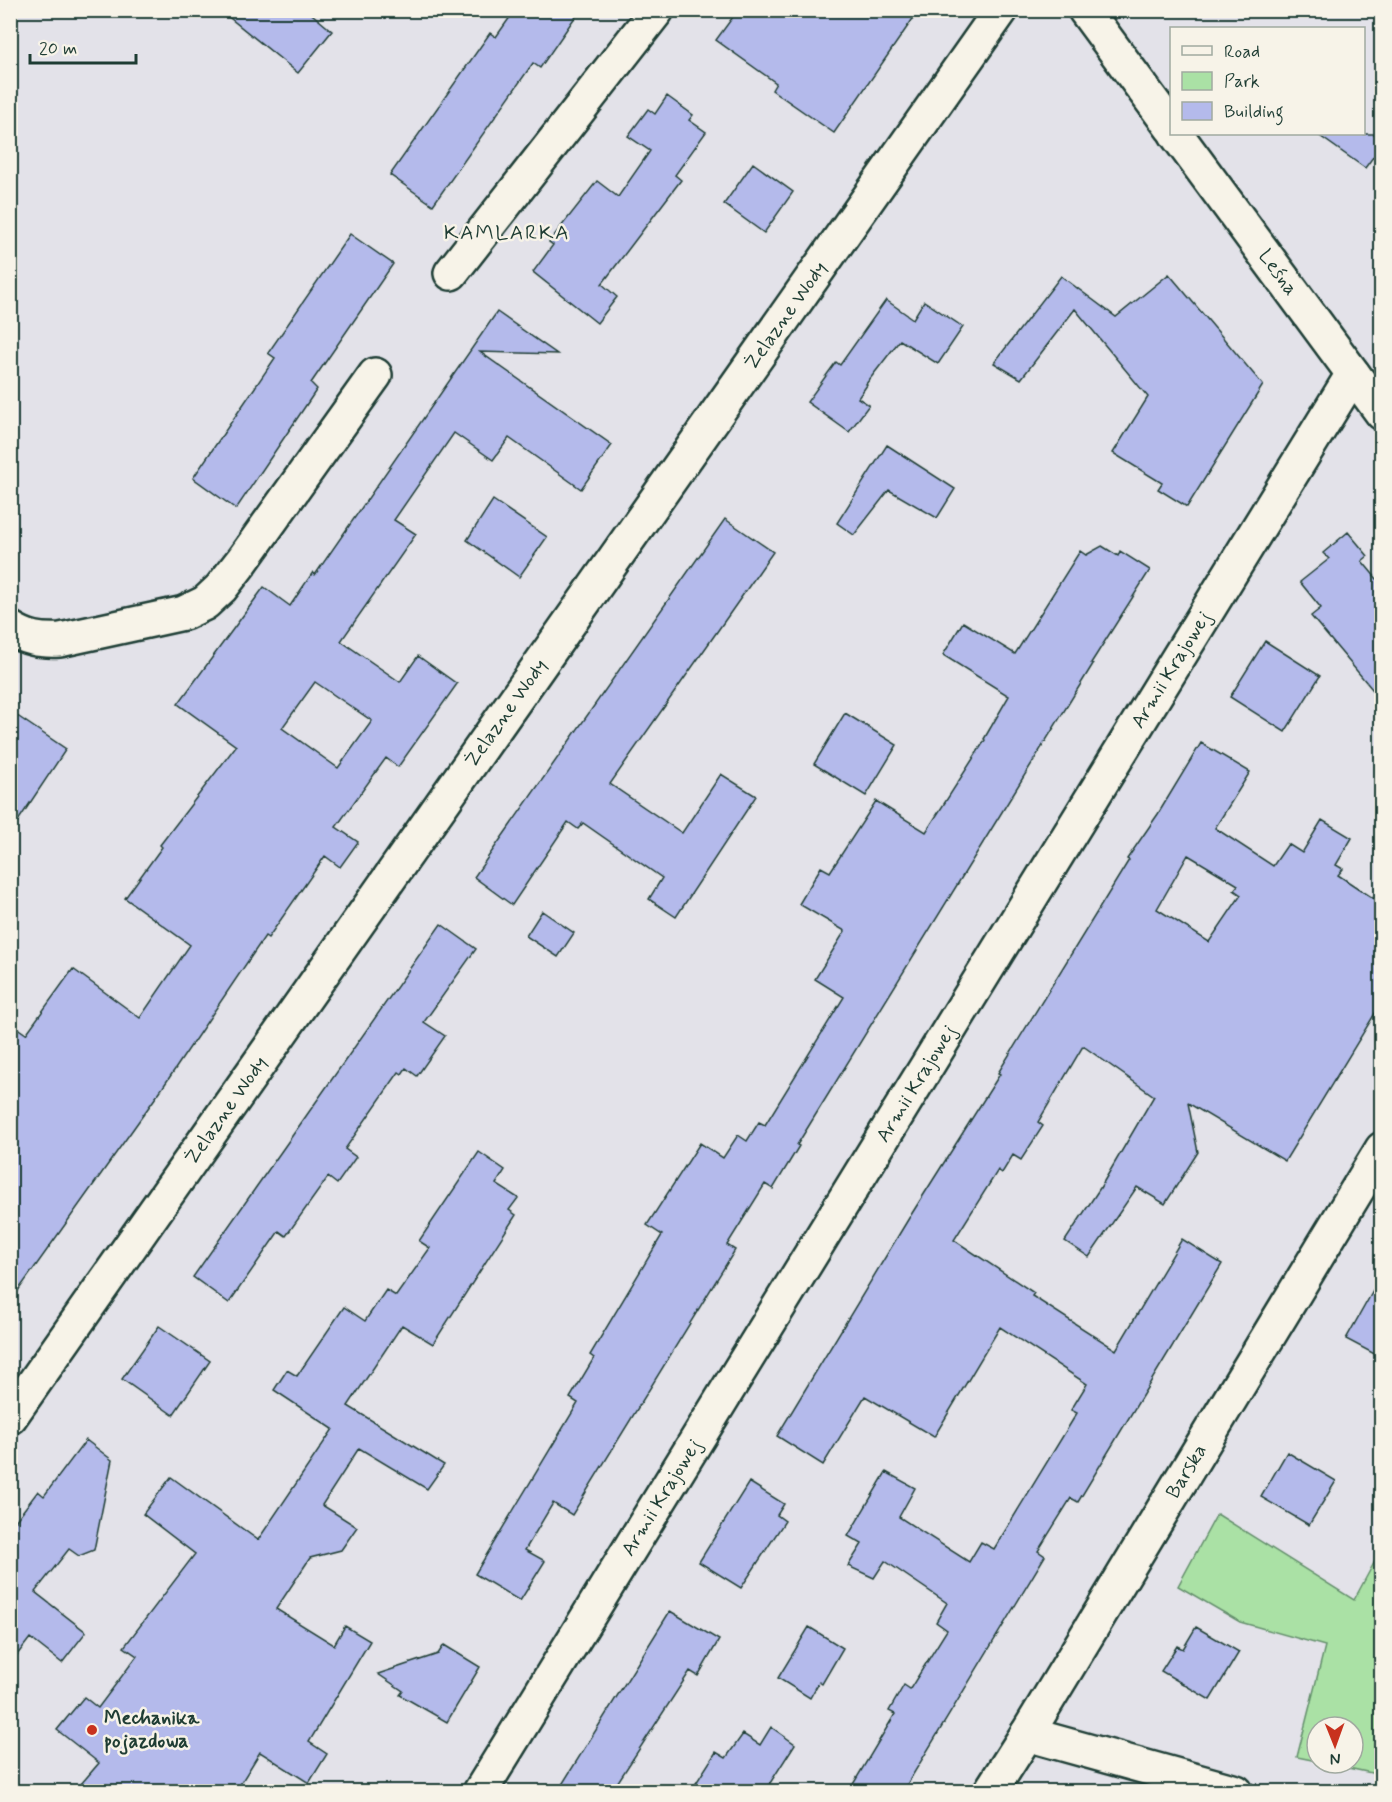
<svg xmlns="http://www.w3.org/2000/svg" width="1392" height="1802" font-family="Mynerve,sans-serif">
	<style>
		.green { fill: #aae1a5; stroke: #648f6c; stroke-width: 1.5 }
		.building { fill: #b4baeb; stroke: #1f3d34; stroke-width: 1.5; fill-rule: evenodd }
		.lines { fill: none; stroke-linecap: round; stroke-linejoin: round }
		.minor-casing { stroke: #1f3d34; stroke-width: 38 }
		.minor { stroke: #f7f3e8; stroke-width: 33 }
		.poi-dot { fill: #c8321e; stroke: #f7f3e8; stroke-width: 2 }
		.labels { text-anchor: middle; dominant-baseline: central; stroke-width: 5; stroke-linejoin: round; paint-order: stroke }
		.street-label { font-size: 20px; fill: #1f3d34; stroke: #f7f3e8 }
		.poi-label { font-size: 20px; font-weight: bold; fill: #1f3d34; stroke: #f7f3e8; text-anchor: start }
		.neighbourhood-label { font-size: 21px; letter-spacing: 1.5px; fill: #1f3d34; stroke: #f7f3e8 }
	</style>
	<rect width="100%" height="100%" fill="#e3e2e9"/>
	<filter id="ink" filterUnits="userSpaceOnUse"><feTurbulence type="fractalNoise" baseFrequency=".0167" numOctaves="2"/><feDisplacementMap in="SourceGraphic" scale="12" xChannelSelector="R" yChannelSelector="G"/><feConvolveMatrix kernelMatrix="1 2 1 2 8 2 1 2 1" color-interpolation-filters="sRGB"/></filter>
	<g filter="url(#ink)">
		<path class="green" d="M 1217,1514 L 1354,1600 L 1381,1550 L 1381,1775 L 1325,1763 L 1353,1763 L 1353,1727 L 1317,1727 L 1317,1761 L 1297,1757 L 1325,1646 L 1240,1622 L 1178,1586 Z"/>
		<path class="building" d="M 220,10 L 307,10 L 332,31 L 298,73 Z
			M 515,10 L 580,10 L 540,68 L 533,63 L 433,205 L 390,175 L 490,33 L 496,37 Z
			M 738,10 L 919,10 L 834,133 L 772,90 L 776,83 L 716,40 Z
			M 667,96 L 693,115 L 689,120 L 706,132 L 675,175 L 681,180 L 602,284 L 617,297 L 597,323 L 533,272 L 553,245 L 549,242 L 597,181 L 618,197 L 650,151 L 628,136 L 648,109 L 655,114 Z
			M 1317,134 L 1382,134 L 1382,145 L 1365,168 Z
			M 753,163 L 793,192 L 764,233 L 724,204 Z
			M 350,234 L 393,264 L 311,383 L 317,389 L 236,509 L 193,478 L 275,358 L 268,353 Z
			M 1169,274 L 1263,385 L 1187,507 L 1158,489 L 1162,483 L 1113,453 L 1148,397 L 1075,309 L 1021,379 L 994,363 L 1061,276 L 1116,317 Z
			M 886,300 L 913,319 L 924,301 L 963,327 L 938,364 L 900,340 L 866,384 L 867,385 L 858,398 L 869,405 L 849,432 L 807,402 L 836,362 L 840,365 Z
			M 497,312 L 557,354 L 480,352 L 612,445 L 581,489 L 509,438 L 493,460 L 454,433 L 394,520 L 416,534 L 341,641 L 400,682 L 418,656 L 457,684 L 398,767 L 386,758 L 336,827 L 358,842 L 340,867 L 325,856 L 268,938 L 265,936 L 163,1087 L 10,1302 L 10,1023 L 26,1034 L 73,969 L 140,1018 L 190,945 L 125,898 L 162,847 L 160,845 L 236,746 L 178,704 L 264,587 L 290,606 L 313,572 L 315,575 ZM 315,682 L 372,721 L 338,768 L 282,728 Z
			M 887,445 L 955,489 L 937,518 L 889,490 L 854,535 L 837,523 Z
			M 493,500 L 547,537 L 519,577 L 467,540 Z
			M 725,519 L 773,552 L 610,784 L 682,833 L 721,774 L 756,796 L 676,917 L 649,899 L 662,878 L 583,823 L 578,829 L 568,822 L 512,905 L 474,877 Z
			M 1348,532 L 1368,556 L 1362,561 L 1382,585 L 1382,701 L 1311,616 L 1321,608 L 1300,582 L 1329,559 L 1323,553 Z
			M 1102,546 L 1118,556 L 1120,551 L 1150,570 L 1091,663 L 1093,664 L 797,1145 L 799,1146 L 773,1189 L 765,1184 L 727,1245 L 735,1250 L 572,1515 L 553,1503 L 525,1550 L 545,1561 L 520,1601 L 475,1574 L 578,1403 L 570,1398 L 594,1358 L 590,1355 L 662,1235 L 647,1225 L 700,1143 L 723,1158 L 738,1135 L 747,1141 L 759,1122 L 765,1125 L 844,997 L 815,979 L 845,931 L 799,904 L 821,867 L 830,872 L 876,801 L 926,832 L 985,740 L 984,739 L 1009,696 L 943,655 L 963,622 L 1015,654 L 1080,551 L 1086,555 Z
			M 1265,641 L 1320,676 L 1285,732 L 1230,697 Z
			M 10,711 L 66,749 L 10,833 Z
			M 845,713 L 897,745 L 866,796 L 814,764 Z
			M 1201,743 L 1250,772 L 1215,828 L 1273,866 L 1288,844 L 1302,853 L 1322,820 L 1352,838 L 1336,865 L 1343,869 L 1338,875 L 1382,904 L 1382,1002 L 1285,1161 L 1188,1103 L 1198,1152 L 1165,1204 L 1137,1187 L 1089,1257 L 1065,1241 L 1100,1188 L 1154,1096 L 1083,1046 L 1038,1122 L 1043,1126 L 1021,1160 L 1013,1155 L 1002,1173 L 998,1170 L 954,1240 L 1034,1293 L 1032,1296 L 1116,1350 L 1182,1239 L 1222,1264 L 1078,1502 L 1071,1498 L 1038,1551 L 1045,1556 L 903,1791 L 849,1791 L 895,1714 L 889,1711 L 904,1685 L 910,1689 L 947,1630 L 936,1622 L 947,1603 L 885,1561 L 874,1578 L 848,1566 L 862,1544 L 848,1536 L 886,1472 L 915,1488 L 899,1517 L 969,1562 L 981,1542 L 994,1549 L 1077,1413 L 1071,1410 L 1087,1384 L 1000,1327 L 934,1437 L 865,1396 L 823,1465 L 777,1436 L 909,1218 L 1000,1074 L 998,1073 L 1129,860 L 1127,859 L 1158,814 ZM 1188,855 L 1238,885 L 1234,890 L 1241,895 L 1209,942 L 1157,909 Z
			M 542,911 L 574,933 L 558,957 L 526,936 Z
			M 441,924 L 476,949 L 424,1022 L 445,1036 L 417,1076 L 406,1068 L 402,1074 L 399,1072 L 345,1149 L 356,1157 L 337,1184 L 328,1177 L 286,1236 L 279,1231 L 229,1303 L 193,1277 Z
			M 479,1152 L 505,1170 L 496,1184 L 518,1198 L 509,1210 L 516,1215 L 433,1344 L 402,1325 L 348,1406 L 444,1465 L 427,1489 L 359,1448 L 322,1505 L 357,1527 L 341,1550 L 310,1558 L 276,1609 L 334,1645 L 345,1626 L 370,1641 L 309,1742 L 327,1754 L 309,1783 L 260,1752 L 236,1791 L 75,1791 L 99,1763 L 57,1730 L 84,1697 L 98,1708 L 137,1656 L 124,1647 L 195,1554 L 143,1514 L 171,1477 L 258,1540 L 333,1429 L 274,1390 L 287,1370 L 297,1376 L 344,1307 L 365,1321 L 386,1290 L 396,1296 L 430,1248 L 419,1241 Z
			M 1382,1275 L 1382,1358 L 1346,1339 Z
			M 159,1326 L 210,1361 L 173,1415 L 122,1379 Z
			M 86,1440 L 112,1460 L 94,1550 L 79,1556 L 69,1549 L 35,1592 L 86,1632 L 62,1663 L 30,1638 L 10,1664 L 10,1528 L 38,1491 L 44,1496 Z
			M 1287,1452 L 1336,1481 L 1309,1525 L 1261,1497 Z
			M 749,1482 L 784,1504 L 777,1515 L 785,1521 L 741,1588 L 699,1562 Z
			M 670,1611 L 719,1640 L 698,1676 L 690,1671 L 612,1791 L 558,1791 Z
			M 809,1627 L 843,1648 L 822,1684 L 819,1682 L 810,1698 L 778,1678 Z
			M 1196,1627 L 1239,1652 L 1210,1700 L 1161,1671 L 1177,1646 L 1183,1649 Z
			M 444,1645 L 480,1667 L 447,1722 L 400,1695 L 403,1691 L 378,1674 L 438,1654 Z
			M 771,1727 L 795,1744 L 765,1791 L 691,1791 L 716,1752 L 726,1758 L 743,1734 L 760,1745 Z"/>
		<g class="lines">
			<defs>
				<g id="minor">
					<path d="M 1085,10 L 1172,128"/>
					<path id="s1" d="M 1176,134 L 1382,413"/>
					<path d="M 451,273 L 657,10"/>
					<path d="M 10,628 C 27,639 40,641 60,640 L 184,613 L 205,603 L 221,588 L 242,561 L 375,375"/>
					<path id="s2" d="M 10,1417 L 1001,10"/>
					<path d="M 1027,1734 L 1236,1792"/>
					<path id="s3" d="M 480,1792 L 1353,374"/>
					<path id="s4" d="M 990,1792 L 1027,1734 L 1382,1149"/>
				</g>
			</defs>
			<use href="#minor" class="minor-casing"/>
			<use href="#minor" class="minor"/>
		</g>
	</g>
	<circle class="poi-dot" cx="92" cy="1730" r="6"/>
	<g class="labels">
		<g class="street-label">
			<text stroke="none"><textPath href="#s1" startOffset="172">Leśna</textPath></text>
			<text stroke="none"><textPath href="#s2" startOffset="1347">Żelazne Wody</textPath></text>
			<text stroke="none"><textPath href="#s3" startOffset="1318">Armii Krajowej</textPath></text>
			<text stroke="none"><textPath href="#s2" startOffset="861">Żelazne Wody</textPath></text>
			<text stroke="none"><textPath href="#s3" startOffset="832">Armii Krajowej</textPath></text>
			<text stroke="none"><textPath href="#s2" startOffset="375">Żelazne Wody</textPath></text>
			<text stroke="none"><textPath href="#s4" startOffset="376">Barska</textPath></text>
			<text stroke="none"><textPath href="#s3" startOffset="346">Armii Krajowej</textPath></text>
		</g>
		<g class="poi-label">
			<text x="104" y="1718">Mechanika<tspan x="104" dy="23">pojazdowa</tspan></text>
		</g>
		<g class="neighbourhood-label">
			<text x="507" y="233">KAMLARKA</text>
		</g>
	</g>
	<rect width="1392" height="1802" fill="none" stroke="#f7f3e8" stroke-width="36"/>
	<rect x="18" y="18" width="1356" height="1766" fill="none" stroke="#1f3d34" stroke-width="2" filter="url(#ink)"/>
	<rect x="1170" y="27" width="195" height="108" fill="#f7f3e8" stroke="#a1aaa0" stroke-width="1.5"/>
	<rect x="1182" y="46" width="30" height="9" fill="#f7f3e8" stroke="#a1aaa0" stroke-width="1.5"/>
	<text x="1224" y="57" font-size="18" fill="#1f3d34">Road</text>
	<rect x="1182" y="72" width="30" height="18" fill="#aae1a5" stroke="#a1aaa0" stroke-width="1.5"/>
	<text x="1224" y="87" font-size="18" fill="#1f3d34">Park</text>
	<rect x="1182" y="102" width="30" height="18" fill="#b4baeb" stroke="#a1aaa0" stroke-width="1.5"/>
	<text x="1224" y="117" font-size="18" fill="#1f3d34">Building</text>
	<g transform="translate(1335 1745) rotate(179)"><circle r="28" fill="#f7f3e8" stroke="#a1aaa0" stroke-width="1.5"/>
	<path d="M0-4.5L10 22L0 15L-10 22Z" fill="#c8321e"/>
	<text y="-9" font-size="16" font-weight="bold" text-anchor="middle" fill="#1f3d34">N</text>
	</g>
	<path d="M30 54v9h106v-9" fill="none" stroke="#1f3d34" stroke-width="3"/>
	<text x="39" y="54" font-size="18" fill="#1f3d34" stroke="#f7f3e8" stroke-width="4.5" paint-order="stroke">20 m</text>
</svg>
